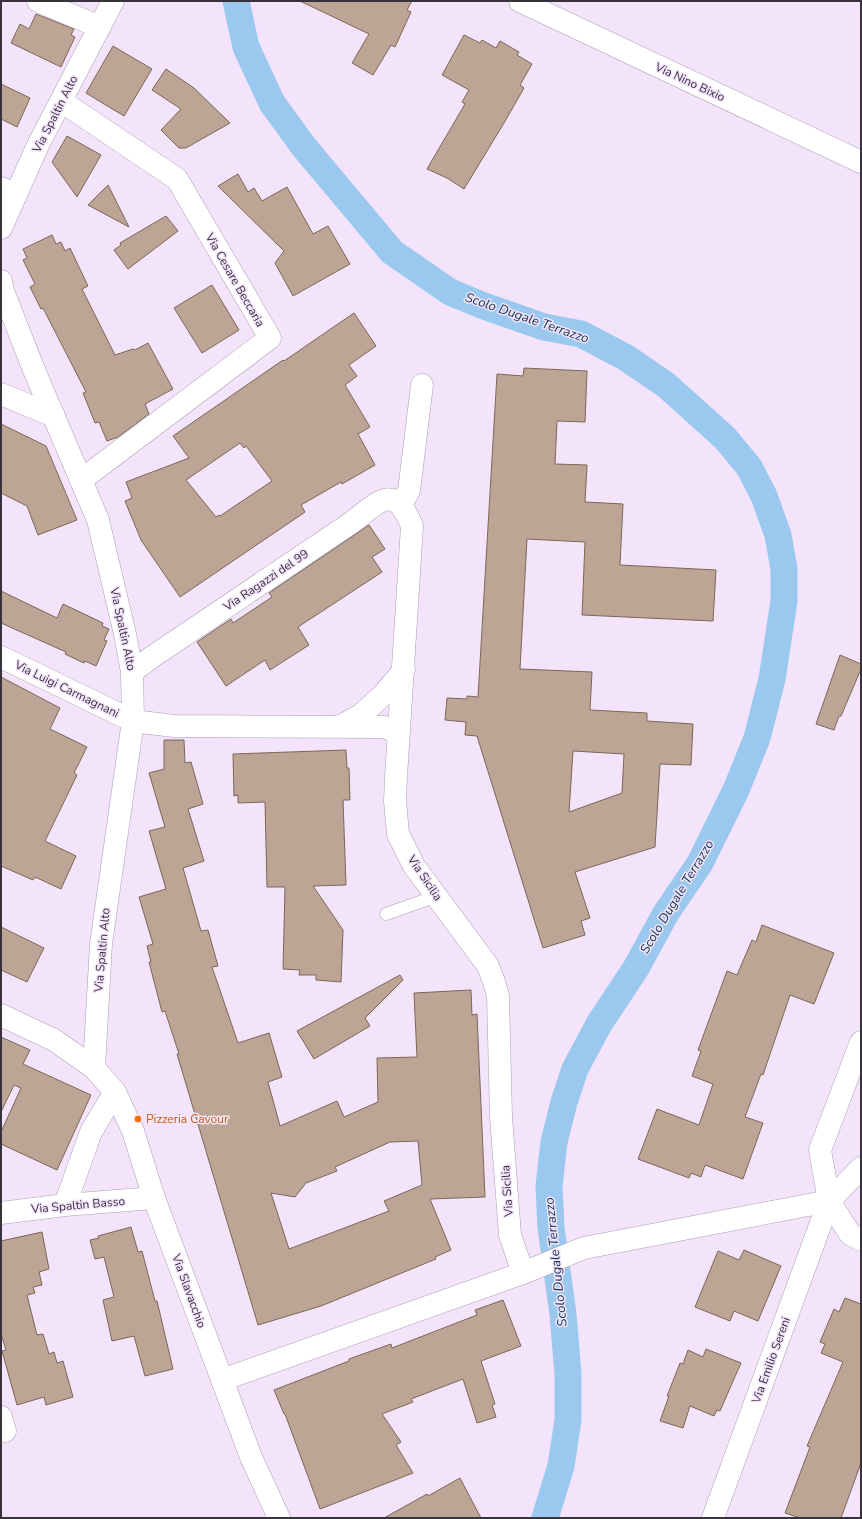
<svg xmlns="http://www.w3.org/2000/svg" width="862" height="1519" font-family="'Nunito Sans',sans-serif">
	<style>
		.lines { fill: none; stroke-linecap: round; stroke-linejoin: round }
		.canal { stroke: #9bc8ee; stroke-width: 27 }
		.building { fill: #bda595; stroke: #7c6657; fill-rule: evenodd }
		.service-casing { stroke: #ab9db4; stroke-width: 13 }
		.minor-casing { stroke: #ab9db4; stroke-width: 23 }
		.tertiary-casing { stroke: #ab9db4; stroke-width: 23 }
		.service { stroke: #fff; stroke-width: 12 }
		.minor { stroke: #fff; stroke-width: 22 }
		.tertiary { stroke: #fff; stroke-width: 22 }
		.food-dot { fill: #e8710a; stroke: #f3e4fc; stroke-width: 1.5 }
		.labels { text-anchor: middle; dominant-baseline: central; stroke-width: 3; stroke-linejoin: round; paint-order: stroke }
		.street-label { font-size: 12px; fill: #38323c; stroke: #f3e4fc }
		.food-label { font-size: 12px; fill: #c56008; stroke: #f3e4fc; text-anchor: start }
		.water-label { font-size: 13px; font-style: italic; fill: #0f314b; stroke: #f3e4fc }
	</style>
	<rect width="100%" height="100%" fill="#f3e4fc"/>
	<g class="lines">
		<path class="canal" d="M 236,1 L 246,47 L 272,103 L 304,147 L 392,252 L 450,292 L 484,306 L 544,327 L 581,334 L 625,357 L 666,385 L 725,438 L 749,467 L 764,496 L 778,535 L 784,569 L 784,601 L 772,679 L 757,738 L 736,790 L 700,863 L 666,913 L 636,968 L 599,1024 L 575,1069 L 564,1102 L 554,1142 L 549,1186 L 551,1228 L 563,1314 L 568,1374 L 568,1420 L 561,1466 L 545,1518"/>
	</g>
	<path class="building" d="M 300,1 L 412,1 L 407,10 L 411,12 L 395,47 L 391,45 L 373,75 L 352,63 L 369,34 Z
		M 36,14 L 74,29 L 71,35 L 75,37 L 61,67 L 11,43 L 20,24 L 29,29 Z
		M 464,35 L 480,43 L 482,40 L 496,48 L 500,41 L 519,52 L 517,55 L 532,64 L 520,85 L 524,88 L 504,123 L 464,189 L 447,178 L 427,169 L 465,104 L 462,102 L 469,90 L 442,75 Z
		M 113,46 L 152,69 L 124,116 L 86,93 Z
		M 166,69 L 194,88 L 230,123 L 186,148 L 179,148 L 161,130 L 181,109 L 152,90 Z
		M 1,84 L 30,98 L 17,127 L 1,119 Z
		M 67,136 L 101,155 L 77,197 L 52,162 Z
		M 238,174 L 248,192 L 254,188 L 262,201 L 287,187 L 313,234 L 328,226 L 350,264 L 293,296 L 275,263 L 284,251 L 218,186 Z
		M 108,185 L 129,227 L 88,205 Z
		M 166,216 L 178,231 L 128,269 L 114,250 L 121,245 L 120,243 Z
		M 52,235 L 56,244 L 61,242 L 65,251 L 70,248 L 88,286 L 82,289 L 115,355 L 133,349 L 135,350 L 148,343 L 173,389 L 145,404 L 149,414 L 118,437 L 107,441 L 99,422 L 95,423 L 83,393 L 86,392 L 43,308 L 41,309 L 30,287 L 35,284 L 23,260 L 27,258 L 23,249 Z
		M 212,285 L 239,330 L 202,353 L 174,308 Z
		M 354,313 L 376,346 L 349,365 L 357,376 L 345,385 L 370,427 L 358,434 L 375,465 L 342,484 L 341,482 L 301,505 L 305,512 L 180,597 L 141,540 L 125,501 L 132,498 L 126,482 L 189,458 L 173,436 L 283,360 L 284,361 ZM 240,443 L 244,448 L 246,446 L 272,481 L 220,516 L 219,515 L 216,517 L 186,480 Z
		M 524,368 L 587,371 L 585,422 L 557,421 L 555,464 L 587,465 L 585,502 L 623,504 L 620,565 L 716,570 L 713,621 L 582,615 L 585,542 L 527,539 L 520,669 L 592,672 L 590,710 L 647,713 L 647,721 L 693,724 L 691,765 L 660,764 L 655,847 L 575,872 L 590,918 L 581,921 L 585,935 L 543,948 L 477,736 L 465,735 L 466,722 L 445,720 L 447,698 L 467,699 L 467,696 L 478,697 L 497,374 L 523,376 ZM 573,751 L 624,754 L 622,793 L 569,812 Z
		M 1,424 L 46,446 L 77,520 L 38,535 L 27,506 L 1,493 Z
		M 369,525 L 385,549 L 372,557 L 382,572 L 298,627 L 309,645 L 270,670 L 265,660 L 226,686 L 197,642 L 231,619 L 233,623 L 272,597 L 269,593 Z
		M 1,591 L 57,618 L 63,604 L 103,623 L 102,626 L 109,629 L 104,640 L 107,641 L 96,666 L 85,661 L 84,663 L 65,654 L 66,652 L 1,623 Z
		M 840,655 L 861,664 L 861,669 L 841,716 L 839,716 L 834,730 L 816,724 Z
		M 1,677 L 60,708 L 50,729 L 87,747 L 74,773 L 77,775 L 45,841 L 76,856 L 61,889 L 35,877 L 33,880 L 1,866 Z
		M 164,740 L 184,740 L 185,763 L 191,762 L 203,804 L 188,809 L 204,861 L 183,868 L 201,931 L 208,930 L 218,966 L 212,967 L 238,1043 L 269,1033 L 282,1077 L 268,1082 L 280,1126 L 337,1101 L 344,1117 L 378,1102 L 377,1058 L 417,1057 L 414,993 L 471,990 L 472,1015 L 477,1014 L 485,1197 L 430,1199 L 451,1250 L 435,1257 L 436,1259 L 321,1306 L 258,1325 L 177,1054 L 179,1054 L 165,1011 L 162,1012 L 149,962 L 151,962 L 147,946 L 153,944 L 139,897 L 166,889 L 149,831 L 165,827 L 149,773 L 164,769 ZM 418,1141 L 422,1185 L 384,1201 L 389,1211 L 289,1249 L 271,1193 L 295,1197 L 306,1183 L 337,1171 L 335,1167 L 390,1142 Z
		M 346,750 L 347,768 L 349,768 L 350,800 L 343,800 L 346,885 L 313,886 L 343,930 L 341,982 L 316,980 L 316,975 L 299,975 L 300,970 L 283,969 L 285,887 L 267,887 L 265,802 L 238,803 L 238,795 L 234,796 L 233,754 Z
		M 762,925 L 834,953 L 814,1004 L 790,995 L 763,1075 L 761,1074 L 745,1117 L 763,1123 L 743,1179 L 705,1165 L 701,1177 L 691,1173 L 689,1178 L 638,1159 L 657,1109 L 699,1125 L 713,1084 L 692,1076 L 701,1051 L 698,1050 L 727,971 L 737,975 L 752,940 L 756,942 Z
		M 1,927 L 44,948 L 27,982 L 1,970 Z
		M 400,975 L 403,980 L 365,1018 L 370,1026 L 314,1059 L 297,1031 Z
		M 1,1037 L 30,1050 L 23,1064 L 91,1095 L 57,1170 L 1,1144 L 1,1132 L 21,1088 L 14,1085 L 1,1112 Z
		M 131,1227 L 138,1252 L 142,1251 L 155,1301 L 157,1301 L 173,1369 L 145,1376 L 134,1336 L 112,1341 L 103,1300 L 114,1297 L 104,1257 L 95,1259 L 90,1240 L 99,1238 L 98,1236 Z
		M 42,1232 L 49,1269 L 39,1272 L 42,1285 L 33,1287 L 35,1293 L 27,1295 L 37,1335 L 43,1334 L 49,1354 L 54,1352 L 57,1363 L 63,1361 L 73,1397 L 46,1405 L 44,1397 L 17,1405 L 2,1351 L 6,1350 L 1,1334 L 1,1241 Z
		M 744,1250 L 781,1266 L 758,1321 L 734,1311 L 730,1321 L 695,1307 L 718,1251 L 739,1260 Z
		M 845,1298 L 861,1304 L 861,1463 L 841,1518 L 800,1518 L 785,1513 L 810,1447 L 807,1446 L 843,1362 L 821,1353 L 825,1344 L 820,1342 L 834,1309 L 839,1312 Z
		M 503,1300 L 521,1346 L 481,1361 L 495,1404 L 492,1405 L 496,1417 L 477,1423 L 463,1379 L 411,1399 L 413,1402 L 382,1414 L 401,1442 L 396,1445 L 413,1473 L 320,1509 L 285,1414 L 284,1414 L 274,1390 L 349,1361 L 349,1359 L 391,1344 L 392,1348 L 477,1315 L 475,1310 Z
		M 706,1349 L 741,1363 L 720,1411 L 717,1410 L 714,1416 L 690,1406 L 683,1428 L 660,1421 L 669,1396 L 667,1396 L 680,1363 L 683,1364 L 688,1350 L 703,1357 Z
		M 460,1478 L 481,1518 L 384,1518 L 427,1494 L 428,1496 Z"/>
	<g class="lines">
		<defs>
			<path id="service" d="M 386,914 L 437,896"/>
			<path id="minor" d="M 38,1 L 100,27
				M 520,1 L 861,162
				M 61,101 L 177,179 L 270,338 L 81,480
				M 1,188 L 16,195
				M 1,394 L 54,416
				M 401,504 L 409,491 L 422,385
				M 1,657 L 133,721 L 174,726 L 384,727 L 398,733
				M 132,672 L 152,657 L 351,523 C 379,502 394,481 412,526 L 396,777 L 395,801 L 398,834 L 414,866 L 488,966 L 494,982 L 498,996 L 501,1117 L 510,1235 L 523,1273
				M 339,727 L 362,714 L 383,695 L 404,670
				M 861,1042 L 820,1150 L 829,1201 L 850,1234 L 861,1240
				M 65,1205 L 91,1132 L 115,1092
				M 1,1213 L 65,1205 L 154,1198
				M 222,1380 L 523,1273 L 584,1248 L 829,1201
				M 1,1417 L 5,1431
				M 713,1518 L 829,1201 L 861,1168"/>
			<path id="tertiary" d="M 1,228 L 38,145 L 113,1
				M 1,281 L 3,291 L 34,370 L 98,520 L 125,634 L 132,672 L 133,721 L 101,944 L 94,1068
				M 1,1015 L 54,1040 L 94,1068 L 115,1092 L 133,1131 L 154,1198 L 251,1457 L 279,1518"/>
		</defs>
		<use href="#service" class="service-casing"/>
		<use href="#minor" class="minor-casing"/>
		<use href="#tertiary" class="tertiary-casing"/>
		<use href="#service" class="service"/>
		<use href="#minor" class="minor"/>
		<use href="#tertiary" class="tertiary"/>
	</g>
	<circle class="food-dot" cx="138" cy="1119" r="4"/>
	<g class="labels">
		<g class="street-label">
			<text transform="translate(690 82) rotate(25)">Via Nino Bixio</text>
			<text transform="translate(55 114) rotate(-63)">Via Spaltin Alto</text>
			<text transform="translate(235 280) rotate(60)">Via Cesare Beccaria</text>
			<text transform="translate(266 580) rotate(-34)">Via Ragazzi del 99</text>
			<text transform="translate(123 629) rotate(78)">Via Spaltin Alto</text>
			<text transform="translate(67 689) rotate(26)">Via Luigi Carmagnani</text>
			<text transform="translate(425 878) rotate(56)">Via Sicilia</text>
			<text transform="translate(102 950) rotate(-85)">Via Spaltin Alto</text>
			<text transform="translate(507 1191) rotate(-94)">Via Sicilia</text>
			<text transform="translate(78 1205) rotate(-5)">Via Spaltin Basso</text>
			<text transform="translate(189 1291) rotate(70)">Via Slavacchio</text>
			<text transform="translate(771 1360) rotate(-70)">Via Emilio Sereni</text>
		</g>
		<g class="food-label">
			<text x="146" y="1119">Pizzeria Cavour</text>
		</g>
		<g class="water-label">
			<text transform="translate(527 318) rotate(19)">Scolo Dugale Terrazzo</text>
			<text transform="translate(677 897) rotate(-59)">Scolo Dugale Terrazzo</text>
			<text transform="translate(556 1262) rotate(-96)">Scolo Dugale Terrazzo</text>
		</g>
	</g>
	<rect width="862" height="1519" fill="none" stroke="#38323c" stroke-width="4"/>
</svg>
